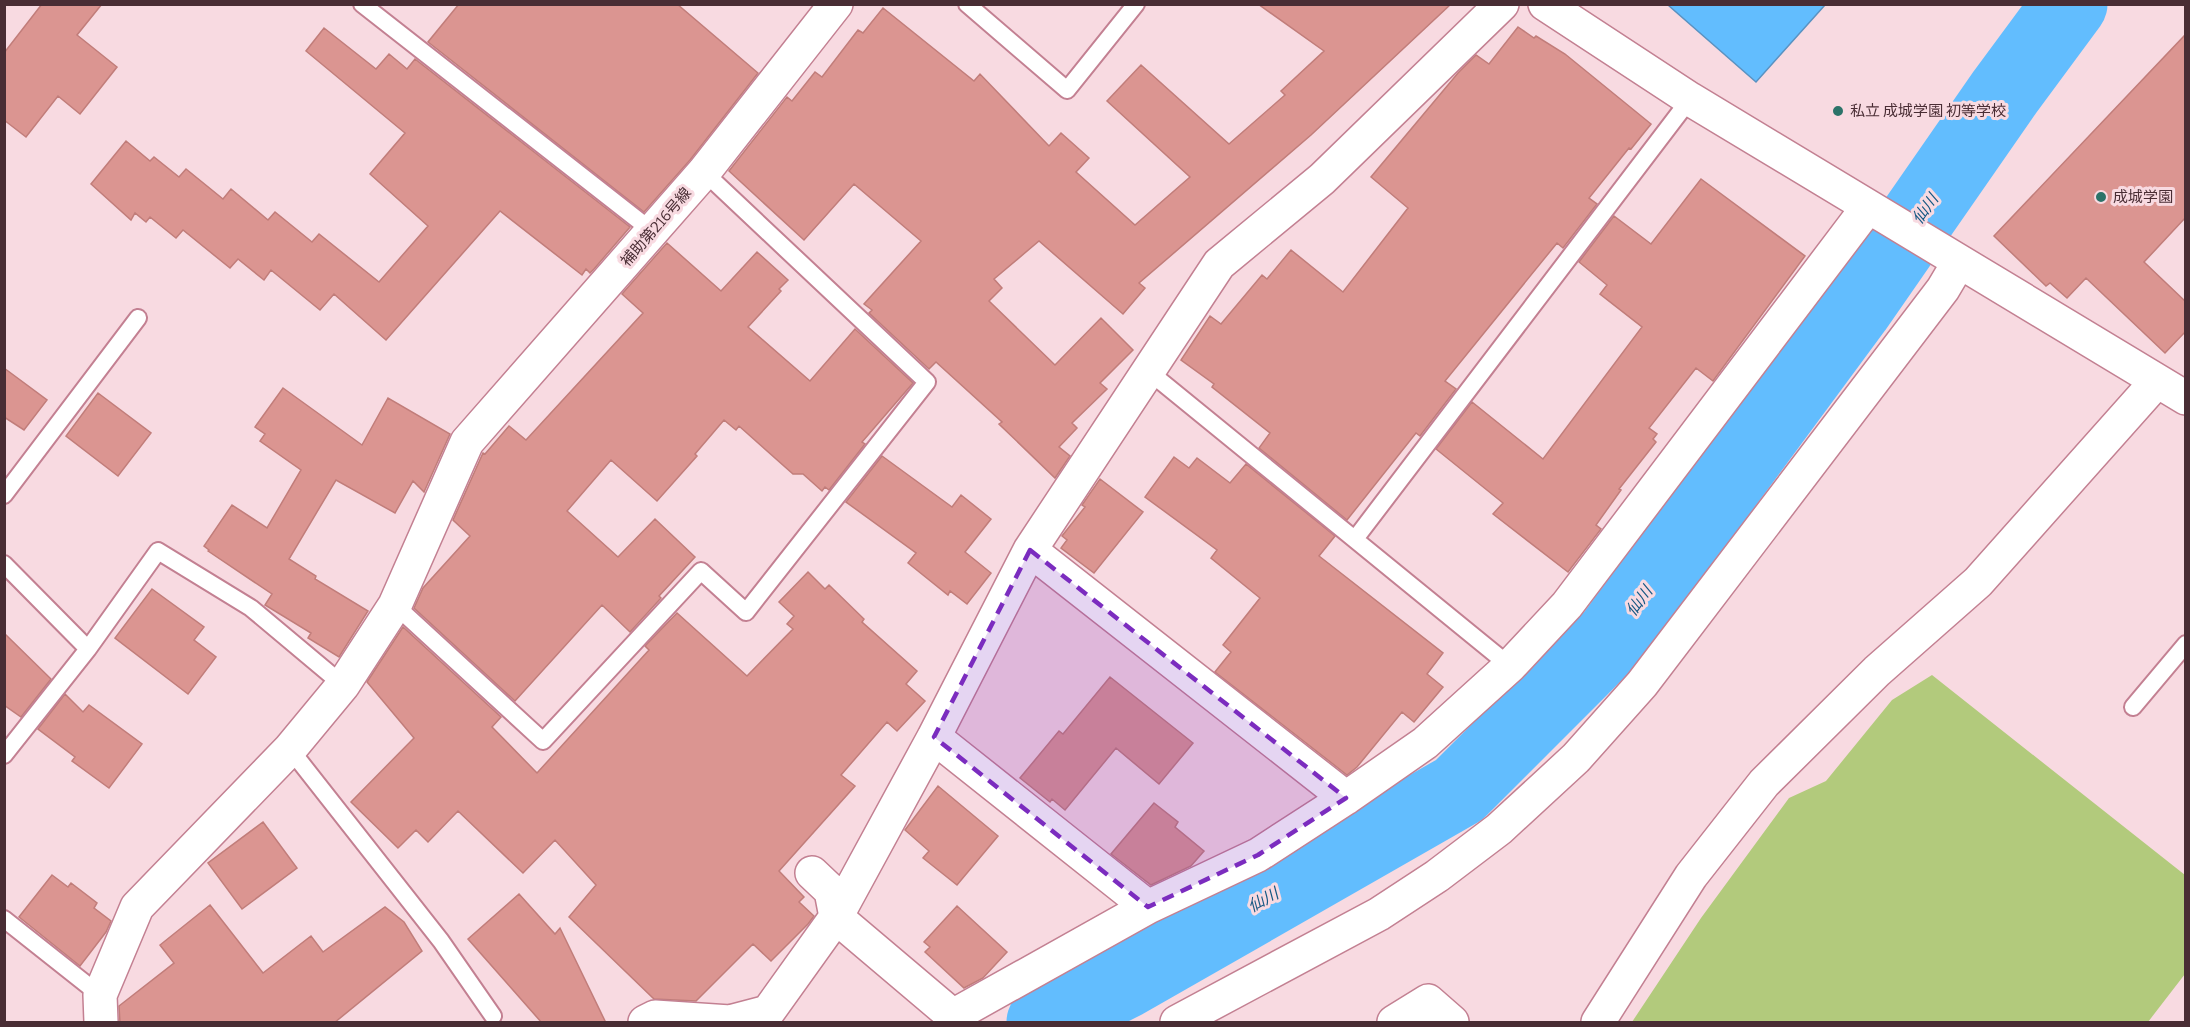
<svg xmlns="http://www.w3.org/2000/svg" width="2190" height="1027" font-family="Bitter,'Noto Sans JP',serif">
	<style>
		.green { fill: #b2ca7c }
		.water { fill: #62bdfe; stroke: #5a92c1; stroke-width: 1.5 }
		.lines { fill: none; stroke-linecap: round; stroke-linejoin: round }
		.river { stroke: #62bdfe; stroke-width: 75 }
		.building { fill: #db9591; stroke: #c17d7a; stroke-width: 1.5 }
		.lane-casing { stroke: #c38092; stroke-width: 20 }
		.street-casing { stroke: #c38092; stroke-width: 36 }
		.lane { stroke: #fff; stroke-width: 16 }
		.street { stroke: #fff; stroke-width: 33 }
		.marked { fill: #7b2cbf; fill-opacity: 0.2; stroke: #7b2cbf; stroke-width: 4.5; stroke-dasharray: 12 8; stroke-linejoin: round }
		.poi-dot { fill: #2c7369; stroke: #f8dae1; stroke-width: 2 }
		.labels { text-anchor: middle; dominant-baseline: central; stroke-width: 6; stroke-linejoin: round; paint-order: stroke }
		.poi-label { font-size: 15px; fill: #492d34; stroke: #f8dae1; text-anchor: start }
		.street-label { font-size: 15px; fill: #492d34; stroke: #f8dae1 }
		.water-label { font-size: 16px; font-style: italic; fill: #165883; stroke: #f8dae1 }
	</style>
	<rect width="100%" height="100%" fill="#f8dae1"/>
	<path class="green" d="M 1932,675 L 2185,875 L 2185,974 L 2148,1022 L 1632,1022 L 1701,918 L 1789,798 L 1826,781 L 1892,700 Z"/>
	<path class="water" d="M 1668,5 L 1825,5 L 1756,82 Z"/>
	<g class="lines">
		<path class="river" d="M 1044,1022 L 1125,981 L 1459,790 L 1613,636 L 1855,308 L 2005,92 L 2070,4"/>
	</g>
	<path class="building" d="M 42,4 L 102,4 L 77,35 L 117,67 L 80,114 L 58,96 L 26,137 L 4,120 L 4,53 Z
		M 459,4 L 677,4 L 758,73 L 690,160 L 644,212 L 428,42 Z
		M 1258,4 L 1451,4 L 1311,135 L 1139,283 L 1145,288 L 1123,314 L 1039,241 L 994,279 L 1002,288 L 989,301 L 1055,365 L 1101,318 L 1133,350 L 1100,383 L 1107,389 L 1072,423 L 1077,428 L 1059,447 L 1070,456 L 1055,478 L 999,424 L 1002,422 L 936,362 L 929,369 L 869,313 L 872,310 L 864,304 L 921,241 L 854,184 L 804,240 L 729,171 L 787,97 L 792,101 L 815,72 L 822,77 L 858,30 L 863,33 L 883,8 L 974,81 L 980,74 L 1049,146 L 1061,133 L 1089,158 L 1076,172 L 1135,225 L 1190,177 L 1107,101 L 1141,65 L 1229,144 L 1285,95 L 1281,91 L 1324,51 Z
		M 1518,27 L 1534,38 L 1536,36 L 1565,54 L 1651,124 L 1631,149 L 1629,148 L 1589,198 L 1597,204 L 1563,248 L 1557,243 L 1445,381 L 1456,389 L 1420,436 L 1416,433 L 1347,520 L 1259,448 L 1270,433 L 1212,387 L 1214,384 L 1181,360 L 1210,316 L 1221,324 L 1262,275 L 1267,279 L 1291,250 L 1343,292 L 1408,208 L 1371,177 L 1458,73 L 1476,55 L 1489,64 Z
		M 324,28 L 376,69 L 389,54 L 407,69 L 415,59 L 630,227 L 594,269 L 590,273 L 586,269 L 582,275 L 500,211 L 386,340 L 334,294 L 320,310 L 271,270 L 264,280 L 238,259 L 230,268 L 183,230 L 176,238 L 150,217 L 146,222 L 135,213 L 131,220 L 91,184 L 126,141 L 150,161 L 154,157 L 179,177 L 186,169 L 223,199 L 231,189 L 268,220 L 275,212 L 312,242 L 319,234 L 379,282 L 428,226 L 370,174 L 405,133 L 306,51 Z
		M 2186,34 L 2186,217 L 2144,262 L 2186,302 L 2186,331 L 2165,353 L 2086,278 L 2067,298 L 2050,283 L 2046,286 L 1994,236 Z
		M 1701,179 L 1805,256 L 1713,381 L 1696,368 L 1649,428 L 1657,434 L 1653,439 L 1656,442 L 1619,489 L 1621,490 L 1596,525 L 1601,529 L 1568,572 L 1493,514 L 1503,503 L 1436,449 L 1472,402 L 1543,459 L 1642,327 L 1600,294 L 1607,285 L 1579,262 L 1614,216 L 1651,244 Z
		M 667,243 L 721,291 L 757,252 L 788,280 L 779,289 L 781,291 L 748,327 L 810,381 L 855,329 L 913,383 L 862,442 L 865,444 L 829,490 L 825,487 L 822,491 L 803,474 L 793,474 L 739,426 L 736,430 L 724,420 L 695,454 L 697,456 L 657,501 L 611,460 L 567,511 L 618,557 L 655,519 L 695,557 L 659,596 L 661,598 L 630,632 L 602,605 L 515,701 L 414,608 L 423,588 L 470,536 L 453,520 L 483,453 L 485,454 L 509,426 L 526,440 L 643,313 L 622,294 Z
		M 4,368 L 47,400 L 24,430 L 4,417 Z
		M 283,388 L 362,445 L 388,398 L 450,434 L 424,492 L 413,481 L 395,513 L 336,480 L 289,559 L 316,576 L 315,579 L 368,611 L 339,657 L 308,638 L 311,633 L 265,605 L 272,594 L 208,551 L 209,550 L 204,546 L 232,505 L 267,528 L 301,470 L 260,441 L 265,434 L 255,427 Z
		M 98,393 L 151,433 L 118,476 L 66,436 Z
		M 882,456 L 952,507 L 961,495 L 991,519 L 965,552 L 991,573 L 967,604 L 950,591 L 948,595 L 908,563 L 916,553 L 846,502 Z
		M 1174,457 L 1189,468 L 1197,458 L 1230,483 L 1246,464 L 1335,536 L 1319,556 L 1443,653 L 1427,674 L 1443,687 L 1414,722 L 1402,712 L 1357,767 L 1347,775 L 1215,672 L 1231,652 L 1223,645 L 1260,598 L 1211,558 L 1217,550 L 1145,497 Z
		M 1100,479 L 1143,512 L 1094,573 L 1061,548 L 1067,540 L 1062,536 L 1085,507 L 1082,505 Z
		M 808,572 L 825,589 L 829,585 L 864,619 L 862,622 L 917,671 L 906,684 L 925,701 L 897,731 L 887,722 L 841,775 L 855,786 L 779,871 L 804,897 L 799,902 L 814,916 L 808,924 L 771,961 L 753,944 L 696,1001 L 654,999 L 569,917 L 596,885 L 555,840 L 523,873 L 458,811 L 428,842 L 416,830 L 398,848 L 351,802 L 414,738 L 367,682 L 403,627 L 501,717 L 492,727 L 537,773 L 649,650 L 645,646 L 677,613 L 747,676 L 793,629 L 787,624 L 794,616 L 779,602 Z
		M 152,589 L 204,627 L 194,640 L 216,657 L 188,694 L 115,638 Z
		M 4,633 L 51,679 L 21,717 L 4,705 Z
		M 1110,677 L 1193,743 L 1159,784 L 1116,748 L 1065,810 L 1052,799 L 1050,802 L 1020,778 L 1059,731 L 1063,734 Z
		M 65,694 L 83,712 L 89,705 L 142,744 L 109,788 L 72,761 L 75,757 L 38,729 Z
		M 938,786 L 998,836 L 957,885 L 923,858 L 929,851 L 905,830 Z
		M 1154,803 L 1178,822 L 1175,827 L 1204,851 L 1191,866 L 1151,885 L 1111,854 Z
		M 263,822 L 297,868 L 242,909 L 208,863 Z
		M 52,875 L 68,887 L 71,883 L 97,903 L 94,908 L 111,921 L 106,932 L 80,966 L 19,917 Z
		M 519,894 L 555,934 L 560,928 L 606,1023 L 542,1023 L 468,939 Z
		M 210,905 L 263,973 L 311,936 L 323,952 L 385,907 L 404,922 L 422,951 L 334,1023 L 120,1023 L 119,1006 L 174,963 L 160,945 Z
		M 957,906 L 1007,952 L 983,978 L 964,988 L 925,952 L 930,947 L 924,942 Z"/>
	<g class="lines">
		<defs>
			<path id="lane" d="M 362,4 L 652,231
				M 967,4 L 1067,90 L 1136,4
				M 1147,370 L 1510,666
				M 4,495 L 138,318
				M 1355,539 L 1690,99
				M 4,564 L 88,649
				M 395,605 L 543,741 L 701,571 L 746,612 L 927,382 L 704,172
				M 2133,707 L 2186,644
				M 290,749 L 441,941 L 493,1016
				M 4,755 L 88,649 L 158,551 L 251,608 L 343,685
				M 4,919 L 100,995"/>
			<path id="street" d="M 1545,4 L 1690,99 L 2186,398
				M 1030,550 L 1346,798
				M 934,737 L 1148,907
				M 812,873 L 831,891 L 836,917 L 953,1016 L 1148,907 L 1258,855 L 1346,798 L 1425,743 L 1510,666 L 1567,605 L 1868,207
				M 101,1022 L 100,995 L 137,907 L 290,749 L 343,685 L 395,605 L 467,442 L 704,172 L 836,4
				M 645,1022 L 655,1017 L 730,1022 L 768,1012 L 836,917 L 934,737 L 1030,550 L 1219,264 L 1322,179 L 1502,4
				M 1177,1022 L 1379,914 L 1437,876 L 1499,829 L 1576,758 L 1642,684 L 1943,289 L 1959,262
				M 1394,1022 L 1428,1001 L 1452,1022
				M 1598,1022 L 1691,876 L 1764,783 L 1877,671 L 1978,582 L 2157,381"/>
		</defs>
		<use href="#lane" class="lane-casing"/>
		<use href="#street" class="street-casing"/>
		<use href="#lane" class="lane"/>
		<use href="#street" class="street"/>
	</g>
	<path class="marked" d="M 1030,550 L 1346,798 L 1258,855 L 1148,907 L 934,737 Z"/>
	<g class="poi-dot">
		<circle cx="1838" cy="111" r="6"/>
		<circle cx="2101" cy="197" r="6"/>
	</g>
	<g class="labels">
		<g class="poi-label">
			<text x="1850" y="111">私立 成城学園 初等学校</text>
			<text x="2113" y="197">成城学園</text>
		</g>
		<g class="street-label">
			<text transform="translate(656 227) rotate(-49)">補助第216号線</text>
		</g>
		<g class="water-label">
			<text transform="translate(1925 209) rotate(-55)">仙川</text>
			<text transform="translate(1639 601) rotate(-54)">仙川</text>
			<text transform="translate(1263 900) rotate(-29)">仙川</text>
		</g>
	</g>
	<rect width="2190" height="1027" fill="none" stroke="#492d34" stroke-width="12"/>
</svg>
